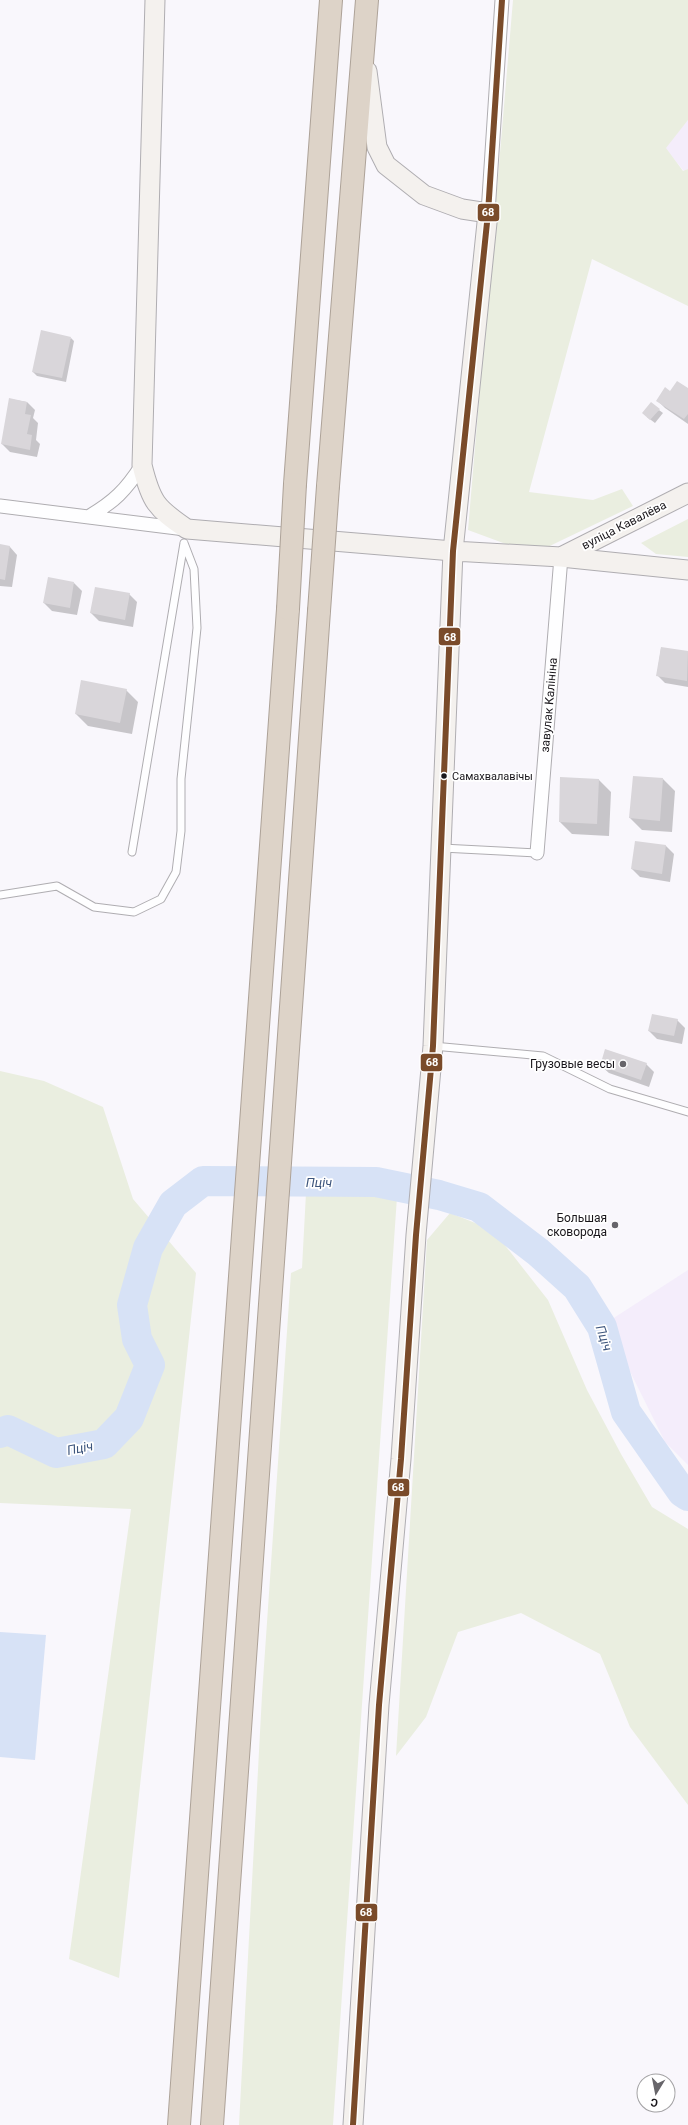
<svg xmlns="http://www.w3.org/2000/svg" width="688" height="2125" font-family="Roboto,sans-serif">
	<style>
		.built { fill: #f4edfb }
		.green { fill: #eaeee0 }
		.water { fill: #d7e2f6 }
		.shadow { fill: #0003 }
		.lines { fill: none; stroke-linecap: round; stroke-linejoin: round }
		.river { stroke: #d7e2f6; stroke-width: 30 }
		.building { fill: #d9d6da }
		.lane-casing { stroke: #afadb1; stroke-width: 9 }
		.street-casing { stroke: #afadb1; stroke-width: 15 }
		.secondary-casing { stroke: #afadb1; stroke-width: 21 }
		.highway-casing { stroke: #ada298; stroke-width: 24 }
		.lane { stroke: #fefeff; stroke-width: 7 }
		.street { stroke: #fefeff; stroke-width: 13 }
		.secondary { stroke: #f4f1ee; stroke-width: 19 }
		.highway { stroke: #ddd3c8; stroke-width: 22 }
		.highway-bridge-casing { stroke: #ada298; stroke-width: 24; stroke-linecap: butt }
		.highway-bridge { stroke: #ddd3c8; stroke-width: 22 }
		.bus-1-casing { stroke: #fff; stroke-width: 9 }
		.bus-1 { stroke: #7a4b2a; stroke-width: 6 }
		.bus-dot { fill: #19161b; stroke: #fff; stroke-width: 1.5 }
		.poi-dot { fill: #67656a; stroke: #fff; stroke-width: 1.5 }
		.labels { text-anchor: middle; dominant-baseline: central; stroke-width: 3.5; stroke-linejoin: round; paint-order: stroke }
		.bus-label { font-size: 11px; fill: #19161b; stroke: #fff; text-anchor: start }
		.street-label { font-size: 12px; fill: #19161b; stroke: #fff }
		.poi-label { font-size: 12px; fill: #19161b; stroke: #fff; text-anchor: end }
		.water-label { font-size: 13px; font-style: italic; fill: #3d557c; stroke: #fff }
		.line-badge { stroke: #fff; stroke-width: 1.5 }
		.badge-label { font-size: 11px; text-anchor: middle; font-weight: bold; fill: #fff }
	</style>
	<rect width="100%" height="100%" fill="#f9f7fc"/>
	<path class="built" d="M 688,120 L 688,169 L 684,171 L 665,148 Z
		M 688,1270 L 688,1465 L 665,1442 L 606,1323 Z"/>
	<path class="green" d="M 513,0 L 688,0 L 688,120 L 666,148 L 683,171 L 688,169 L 688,306 L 592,259 L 529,492 L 593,500 L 622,489 L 633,506 L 533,554 L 468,530 Z
		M 688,519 L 688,557 L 656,554 L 641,543 Z
		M 0,1071 L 44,1081 L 103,1107 L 133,1199 L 196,1273 L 119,1978 L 69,1959 L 131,1509 L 0,1503 Z
		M 374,1190 L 397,1197 L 333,2125 L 239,2125 L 262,1695 L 291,1273 L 302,1268 L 306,1193 Z
		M 450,1213 L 493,1230 L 548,1300 L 587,1390 L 621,1454 L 652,1507 L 688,1529 L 688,1805 L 630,1727 L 600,1654 L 521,1613 L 458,1632 L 426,1717 L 396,1756 L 427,1240 Z"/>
	<path class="water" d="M 0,1632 L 46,1635 L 35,1760 L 0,1757 Z"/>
	<path class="shadow" d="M 71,338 L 74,341 L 66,382 L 37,376 L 33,372 Z
		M 688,389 L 688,424 L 665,408 L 657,400 L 671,392 Z
		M 10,399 L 27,402 L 35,410 L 33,418 L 38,423 L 36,440 L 40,444 L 37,457 L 10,452 L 2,444 Z
		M 659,410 L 663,413 L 655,423 L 647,417 Z
		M 0,545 L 10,547 L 17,555 L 12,587 L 0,586 Z
		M 74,583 L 82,591 L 77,615 L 52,611 L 44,603 Z
		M 129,594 L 137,602 L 133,627 L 99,621 L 91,613 Z
		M 661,648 L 688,652 L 688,687 L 665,683 L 657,675 Z
		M 126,690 L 138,702 L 132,734 L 88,726 L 76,714 Z
		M 561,778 L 599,780 L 611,792 L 609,836 L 572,834 L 560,822 Z
		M 663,779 L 675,791 L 672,832 L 642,830 L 630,818 Z
		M 636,842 L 666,846 L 674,854 L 670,882 L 640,877 L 632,869 Z
		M 677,1020 L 685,1028 L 682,1044 L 657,1039 L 649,1031 Z
		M 646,1064 L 654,1072 L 649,1087 L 609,1073 L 601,1066 Z"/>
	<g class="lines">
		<path class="river" d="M 0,1433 L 8,1430 L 56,1453 L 104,1444 L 129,1418 L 150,1365 L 137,1339 L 132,1305 L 148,1248 L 173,1204 L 203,1181 L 376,1182 L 439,1195 L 479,1207 L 538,1252 L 577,1287 L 602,1327 L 626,1412 L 682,1492 L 688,1496"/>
	</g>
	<path class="building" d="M 41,330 L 71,337 L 62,378 L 32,372 Z
		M 677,381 L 688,388 L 688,414 L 684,419 L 656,401 L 665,387 L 670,391 Z
		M 9,398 L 27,402 L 25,414 L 31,415 L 27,434 L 32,435 L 30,450 L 1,444 Z
		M 651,402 L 660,409 L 650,420 L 642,413 Z
		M 0,544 L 10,546 L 5,580 L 0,579 Z
		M 48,577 L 74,582 L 70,608 L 43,603 Z
		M 95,587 L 130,593 L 125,620 L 90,613 Z
		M 661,647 L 688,651 L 687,681 L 656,676 Z
		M 81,680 L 127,689 L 120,723 L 75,714 Z
		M 633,776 L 663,778 L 660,821 L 629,818 Z
		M 560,777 L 599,779 L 597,824 L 559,822 Z
		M 635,841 L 666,845 L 662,874 L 631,869 Z
		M 652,1014 L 678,1019 L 674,1036 L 648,1031 Z
		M 605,1049 L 647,1063 L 641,1080 L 600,1066 Z"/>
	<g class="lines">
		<defs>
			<path id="lane" d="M 442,848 L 537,853
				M 132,852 L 184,543
				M 0,895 L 57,886 L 94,907 L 134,912 L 161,899 L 176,872 L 181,831 L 181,779 L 197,628 L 194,569 L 184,543
				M 433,1046 L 543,1056 L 610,1089 L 688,1112"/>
			<path id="street" d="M 488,213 L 502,0
				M 0,506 L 185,529
				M 88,517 C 114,502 126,490 142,465
				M 537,853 L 561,557"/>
			<path id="secondary" d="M 155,0 L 142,465 C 151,502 156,508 187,529 L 453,551 L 561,557 L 688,570
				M 561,557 L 688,493
				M 353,2125 L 379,1705 L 401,1459 L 416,1235 L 433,1046 L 453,551 L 488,213 L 462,209 L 424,195 L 386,165 L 377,147 L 367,71"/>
			<path id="highway" d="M 295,484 L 331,0
				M 328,486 L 367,0
				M 179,2125 L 288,609
				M 212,2125 L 319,611"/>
		</defs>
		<use href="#lane" class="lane-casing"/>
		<use href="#street" class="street-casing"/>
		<use href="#secondary" class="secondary-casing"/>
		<use href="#highway" class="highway-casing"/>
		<use href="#lane" class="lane"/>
		<use href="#street" class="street"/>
		<use href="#secondary" class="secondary"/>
		<use href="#highway" class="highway"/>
		<defs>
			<path id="highway-bridge" d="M 288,609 L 295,484
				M 319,611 L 328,486"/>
		</defs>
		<use href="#highway-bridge" class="highway-bridge-casing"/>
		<use href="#highway-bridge" class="highway-bridge"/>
		<defs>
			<path id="bus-1" d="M 353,2125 L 379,1705 L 401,1459 L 416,1235 L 433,1046 L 453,551 L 488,213 L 502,0"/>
		</defs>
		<use href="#bus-1" class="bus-1-casing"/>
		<use href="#bus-1" class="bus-1"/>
	</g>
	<circle class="bus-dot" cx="444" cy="776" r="3.5"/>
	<g class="poi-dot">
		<circle cx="623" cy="1064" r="4"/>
		<circle cx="615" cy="1225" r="4"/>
	</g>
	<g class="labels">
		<g class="bus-label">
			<text x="452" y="776">Самахвалавічы</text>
		</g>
		<g class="street-label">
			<text transform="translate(624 525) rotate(-27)">вуліца Кавалёва</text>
			<text transform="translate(549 705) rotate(-85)">завулак Калініна</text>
		</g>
		<g class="poi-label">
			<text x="615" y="1064">Грузовые весы</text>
			<text x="607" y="1218">Большая<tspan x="607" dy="14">сковорода</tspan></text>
		</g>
		<g class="water-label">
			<text x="319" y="1182">Пціч</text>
			<text transform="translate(604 1338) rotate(71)">Пціч</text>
			<text transform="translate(80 1448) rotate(-11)">Пціч</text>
		</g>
	</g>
	<g class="line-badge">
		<rect x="477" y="203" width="23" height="19" rx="4" fill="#7a4b2a"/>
		<rect x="438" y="627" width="23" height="19" rx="4" fill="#7a4b2a"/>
		<rect x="420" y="1053" width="23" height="19" rx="4" fill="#7a4b2a"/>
		<rect x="387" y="1478" width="23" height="19" rx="4" fill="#7a4b2a"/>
		<rect x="355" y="1903" width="23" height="19" rx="4" fill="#7a4b2a"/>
	</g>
	<g class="badge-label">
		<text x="488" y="216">68</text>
		<text x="450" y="641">68</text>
		<text x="432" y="1066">68</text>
		<text x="398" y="1491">68</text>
		<text x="366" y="1916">68</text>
	</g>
	<g transform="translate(656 2093) rotate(190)"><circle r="19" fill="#ffffff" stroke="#a3a2a4"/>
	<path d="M0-3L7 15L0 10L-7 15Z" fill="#67656a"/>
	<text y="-6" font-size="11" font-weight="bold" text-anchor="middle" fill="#19161b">С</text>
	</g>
</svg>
